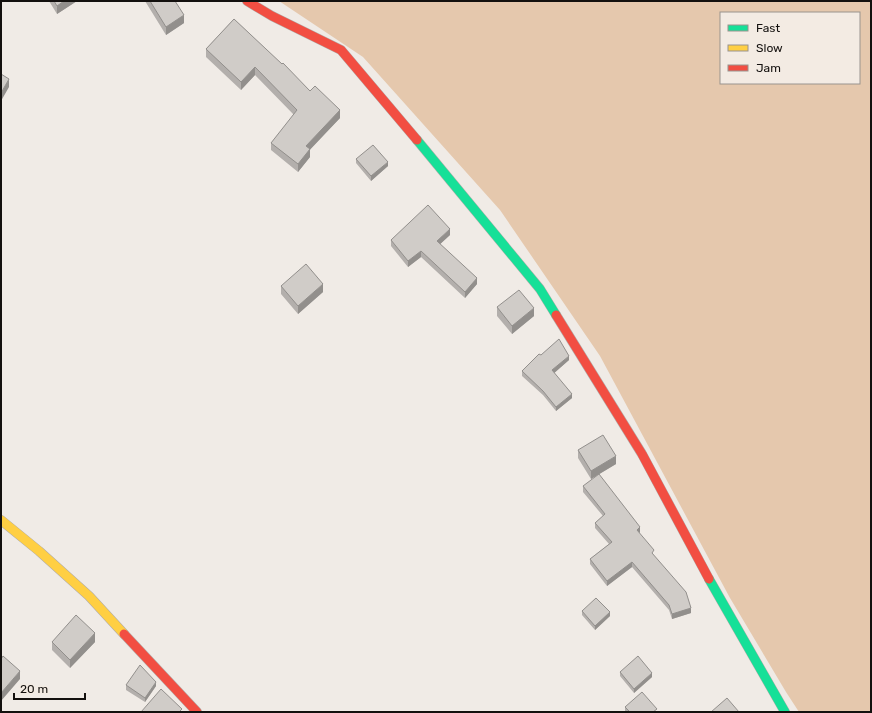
<svg xmlns="http://www.w3.org/2000/svg" width="872" height="713" font-family="Rubik,sans-serif">
	<style>
		.forest { fill: #e5c8ad; fill-rule: evenodd }
		.lines { fill: none; stroke-linecap: round; stroke-linejoin: round }
		.fast-casing { stroke: #b1adaa; stroke-width: 10 }
		.slow-casing { stroke: #b1adaa; stroke-width: 10 }
		.jam-casing { stroke: #b1adaa; stroke-width: 10 }
		.fast { stroke: #16e098; stroke-width: 9 }
		.slow { stroke: #ffcf43; stroke-width: 9 }
		.jam { stroke: #f24e42; stroke-width: 9 }
		.wall { fill: #b3afac }
		.shaded-wall { fill: #928f8c }
		.building { fill: #d0ccc8; stroke: #928f8c }
	</style>
	<rect width="100%" height="100%" fill="#f0ebe6"/>
	<path class="forest" d="M 279,1 L 871,1 L 871,712 L 799,712 L 786,692 L 730,598 L 600,356 L 500,210 L 363,57 ZM 721,13 L 859,13 L 859,83 L 721,83 Z"/>
	<g class="lines">
		<defs>
			<path id="fast" d="M 417,140 L 540,289 L 556,315
				M 709,579 L 785,712"/>
			<path id="slow" d="M 1,520 L 39,551 L 89,596 L 124,634"/>
			<path id="jam" d="M 247,1 L 272,16 L 341,50 L 417,140
				M 556,315 L 642,454 L 709,579
				M 124,634 L 197,712"/>
		</defs>
		<use href="#fast" class="fast-casing"/>
		<use href="#slow" class="slow-casing"/>
		<use href="#jam" class="jam-casing"/>
		<use href="#fast" class="fast"/>
		<use href="#slow" class="slow"/>
		<use href="#jam" class="jam"/>
	</g>
	<path class="wall" d="M 49,1 L 77,1 L 57,14 Z
		M 145,1 L 175,1 L 184,23 L 166,35 Z
		M 234,19 L 310,91 L 340,118 L 310,149 L 310,157 L 298,172 L 271,150 L 271,143 L 294,115 L 255,75 L 241,90 L 206,57 L 206,49 Z
		M 356,159 L 388,166 L 371,181 L 356,163 Z
		M 450,235 L 440,244 L 477,284 L 465,298 L 421,257 L 408,267 L 391,246 L 391,240 Z
		M 281,286 L 323,292 L 298,314 L 281,294 Z
		M 497,307 L 534,316 L 512,334 L 497,316 Z
		M 541,355 L 569,360 L 554,373 L 572,398 L 556,411 L 543,395 L 522,376 L 522,371 Z
		M 578,450 L 616,464 L 591,479 L 578,458 Z
		M 583,486 L 640,532 L 639,533 L 691,613 L 672,619 L 669,610 L 632,567 L 607,586 L 590,564 L 590,559 L 609,544 L 595,528 L 595,523 L 603,516 L 583,492 Z
		M 582,611 L 610,616 L 595,630 L 582,615 Z
		M 52,642 L 95,642 L 70,668 L 52,650 Z
		M 620,672 L 652,677 L 634,693 L 620,676 Z
		M 126,685 L 156,686 L 145,702 L 126,690 Z
		M 625,707 L 657,712 L 626,712 L 625,711 Z"/>
	<path class="shaded-wall" d="M 64,1 L 77,1 L 57,14 L 57,6 Z
		M 184,15 L 184,23 L 166,35 L 166,27 Z
		M 255,67 L 255,75 L 241,90 L 241,82 Z
		M 9,79 L 9,87 L 1,101 L 1,93 Z
		M 340,110 L 340,118 L 306,154 L 306,146 Z
		M 310,149 L 310,157 L 298,172 L 298,164 Z
		M 388,162 L 388,166 L 371,181 L 371,176 Z
		M 450,229 L 450,235 L 437,247 L 437,241 Z
		M 421,251 L 421,257 L 408,267 L 408,261 Z
		M 477,278 L 477,284 L 465,298 L 465,292 Z
		M 323,284 L 323,292 L 298,314 L 298,306 Z
		M 534,308 L 534,316 L 512,334 L 512,326 Z
		M 569,356 L 569,360 L 552,375 L 552,370 Z
		M 572,394 L 572,398 L 556,411 L 556,407 Z
		M 616,456 L 616,464 L 591,479 L 591,471 Z
		M 640,527 L 640,532 L 637,536 L 637,530 Z
		M 632,562 L 632,567 L 607,586 L 607,581 Z
		M 691,608 L 691,613 L 672,619 L 672,614 Z
		M 610,612 L 610,616 L 595,630 L 595,626 Z
		M 95,633 L 95,642 L 70,668 L 70,660 Z
		M 20,671 L 20,679 L 1,701 L 1,693 Z
		M 652,673 L 652,677 L 634,693 L 634,689 Z
		M 156,682 L 156,686 L 145,702 L 145,698 Z"/>
	<path class="building" d="M 54,1 L 64,1 L 57,6 Z
		M 150,1 L 175,1 L 184,15 L 166,27 Z
		M 234,19 L 282,64 L 283,63 L 310,91 L 315,86 L 340,110 L 306,146 L 310,149 L 298,164 L 271,143 L 297,110 L 255,67 L 241,82 L 206,49 Z
		M 1,74 L 9,79 L 1,93 Z
		M 373,145 L 388,162 L 371,176 L 356,159 Z
		M 428,205 L 450,229 L 437,241 L 477,278 L 465,292 L 421,251 L 408,261 L 391,240 Z
		M 306,264 L 323,284 L 298,306 L 281,286 Z
		M 519,290 L 534,308 L 512,326 L 497,307 Z
		M 559,339 L 569,356 L 552,370 L 572,394 L 556,407 L 543,391 L 522,371 L 539,354 L 541,355 Z
		M 603,435 L 616,456 L 591,471 L 578,450 Z
		M 599,474 L 640,527 L 637,530 L 654,550 L 652,553 L 686,592 L 691,608 L 672,614 L 669,605 L 632,562 L 607,581 L 590,559 L 612,542 L 595,523 L 605,514 L 583,486 Z
		M 596,598 L 610,612 L 595,626 L 582,611 Z
		M 76,615 L 95,633 L 70,660 L 52,642 Z
		M 3,656 L 20,671 L 1,693 L 1,659 Z
		M 638,656 L 652,673 L 634,689 L 620,672 Z
		M 140,665 L 156,682 L 145,698 L 126,685 Z
		M 161,689 L 182,709 L 179,712 L 141,712 Z
		M 642,692 L 657,709 L 653,712 L 630,712 L 625,707 Z
		M 727,698 L 739,712 L 711,712 Z"/>
	<rect width="872" height="713" fill="none" stroke="#13100e" stroke-width="4"/>
	<rect x="720" y="12" width="140" height="72" fill="#f3ebe3" stroke="#99938e"/>
	<rect x="728" y="25" width="20" height="6" fill="#16e098" stroke="#99938e"/>
	<text x="756" y="32" font-size="12" fill="#13100e">Fast</text>
	<rect x="728" y="45" width="20" height="6" fill="#ffcf43" stroke="#99938e"/>
	<text x="756" y="52" font-size="12" fill="#13100e">Slow</text>
	<rect x="728" y="65" width="20" height="6" fill="#f24e42" stroke="#99938e"/>
	<text x="756" y="72" font-size="12" fill="#13100e">Jam</text>
	<path d="M14 693v6h71v-6" fill="none" stroke="#13100e" stroke-width="2"/>
	<text x="20" y="693" font-size="12" fill="#13100e" stroke="#f3ebe3" stroke-width="3" paint-order="stroke">20 m</text>
</svg>
